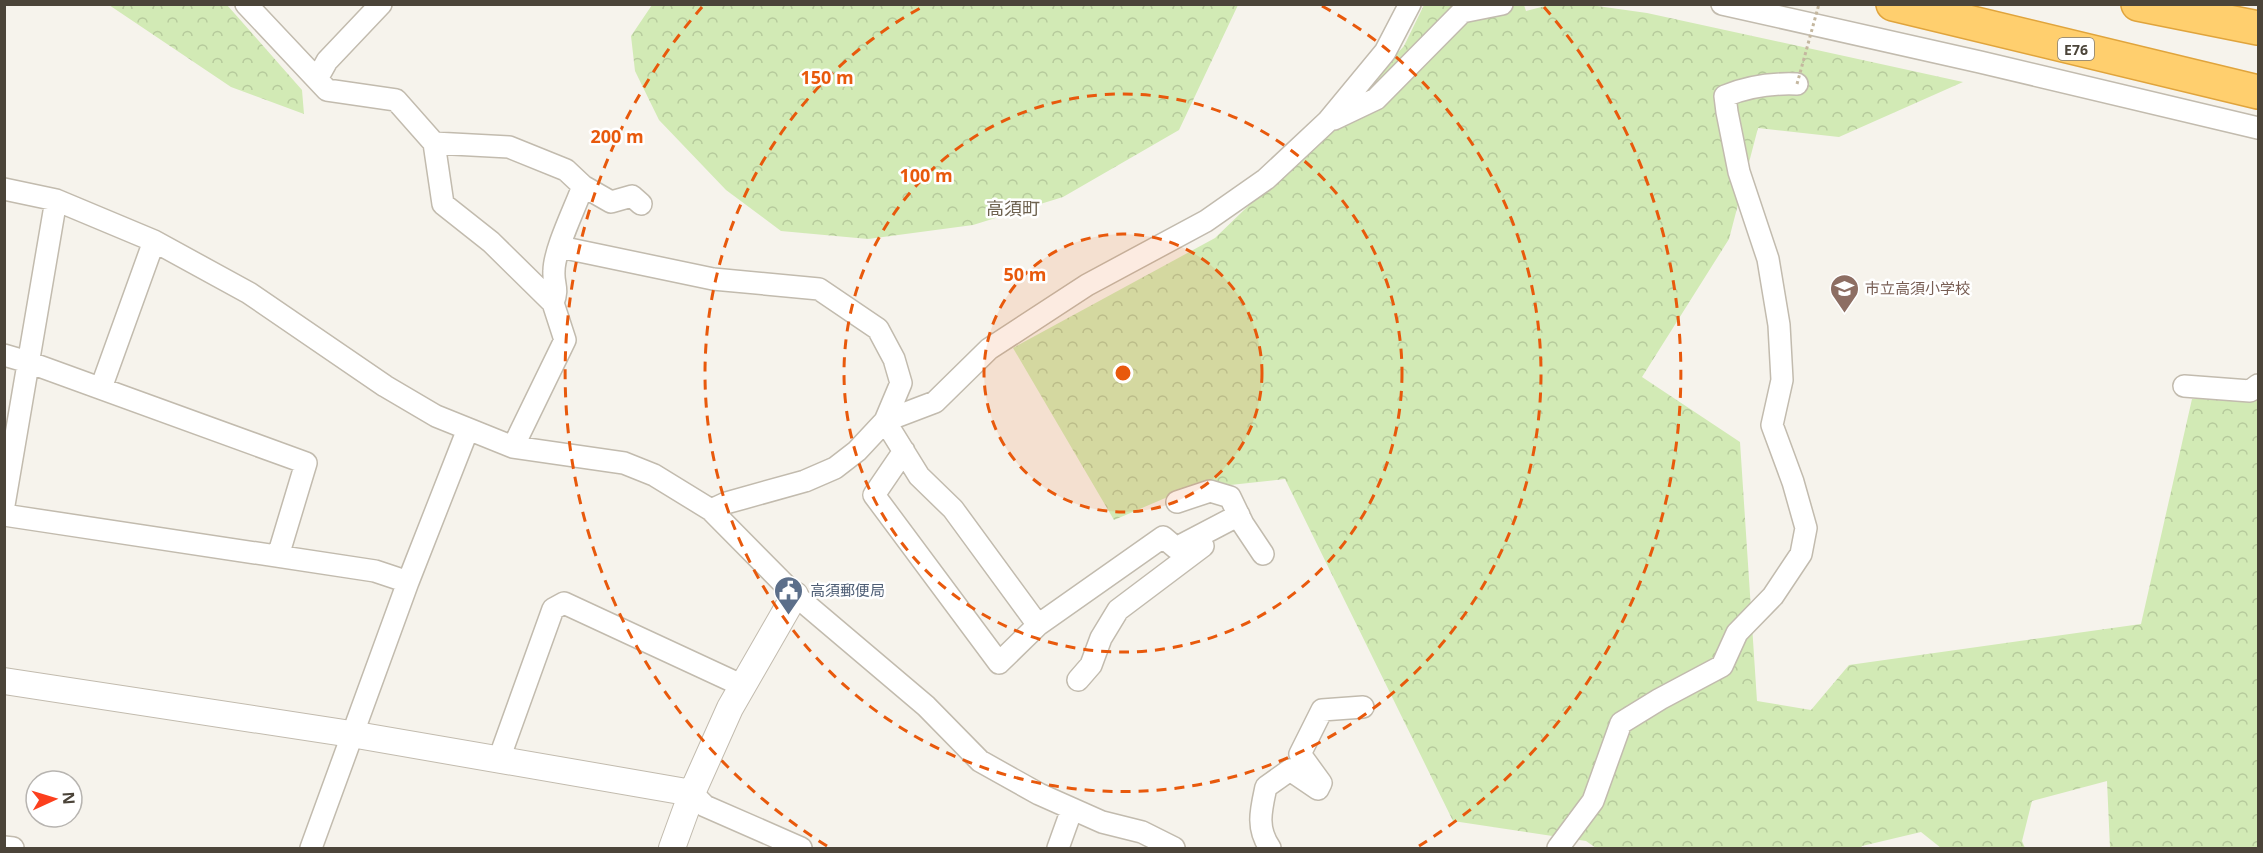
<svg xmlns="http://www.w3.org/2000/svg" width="2263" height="853" font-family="'Open Sans','Noto Sans JP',sans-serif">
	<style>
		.forest { fill: url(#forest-crowns) }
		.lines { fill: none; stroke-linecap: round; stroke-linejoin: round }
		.minor-casing { stroke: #c2bbae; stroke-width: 24 }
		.tertiary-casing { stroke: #c2bbae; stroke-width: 28 }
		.motorway-casing { stroke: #e0a43c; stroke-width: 36 }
		.minor { stroke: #fff; stroke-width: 21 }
		.tertiary { stroke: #fff; stroke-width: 26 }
		.motorway { stroke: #ffcf6e; stroke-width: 33 }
		.path-bridge { stroke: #c4b79f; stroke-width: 3; stroke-dasharray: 3 3; stroke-linecap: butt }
		.ring { fill: none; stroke: #e8590c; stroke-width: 3; stroke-dasharray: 10 8 }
		.labels { text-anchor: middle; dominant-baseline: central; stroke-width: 5; stroke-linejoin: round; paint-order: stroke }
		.shield { fill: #fff; stroke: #817c74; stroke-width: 1.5 }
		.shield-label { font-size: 14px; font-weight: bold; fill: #4b4439 }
		.education-label { font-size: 15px; fill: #785e54; stroke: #fff; text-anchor: start }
		.service-label { font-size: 15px; fill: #4e5e75; stroke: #fff; text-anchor: start }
		.quarter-label { font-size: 18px; fill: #6e6250; stroke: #fff }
		.centre { fill: #e8590c; stroke: #fff; stroke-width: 3 }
		.ring-label { font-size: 18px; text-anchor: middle; font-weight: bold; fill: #e8590c; stroke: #fff; stroke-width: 5; stroke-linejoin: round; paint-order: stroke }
	</style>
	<defs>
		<pattern id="forest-crowns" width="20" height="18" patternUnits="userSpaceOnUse" patternTransform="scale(1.5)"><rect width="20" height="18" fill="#d2eab5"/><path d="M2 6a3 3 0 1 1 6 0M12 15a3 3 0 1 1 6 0" fill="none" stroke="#b6ca9c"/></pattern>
	</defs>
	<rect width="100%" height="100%" fill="#f6f3ec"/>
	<path class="forest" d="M 1583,4 L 1647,13 L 1963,82 L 1839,137 L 1758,128 L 1729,239 L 1642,377 L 1740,442 L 1757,701 L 1811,710 L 1849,665 L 2141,624 L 2192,399 L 2258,398 L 2258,848 L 2110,848 L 2107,781 L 2032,801 L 2022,841 L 2025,848 L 1941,848 L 1921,832 L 1862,846 L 1861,848 L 1596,848 L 1586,841 L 1453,821 L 1285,479 L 1184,490 L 1114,520 L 1013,348 L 1215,238 L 1329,128 L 1404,46 L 1424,5 L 1524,5 L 1526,11 L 1549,5 Z
		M 109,5 L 227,5 L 302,90 L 304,114 L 231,87 Z
		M 652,5 L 652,4 L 1238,5 L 1179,130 L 1063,197 L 973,225 L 868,239 L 781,231 L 726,190 L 659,120 L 635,71 L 631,36 Z"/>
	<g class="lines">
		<defs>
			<path id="minor" d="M 246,4 L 327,90 L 396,100 L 434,143 L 443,204 L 491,242 L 553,303 L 565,340 L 513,447
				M 1722,4 L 1980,62 L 2258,128
				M 317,79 L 327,61 L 381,4
				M 1334,119 L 1376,99 L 1462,12 L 1502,4
				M 434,143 L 509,147 L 566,170 L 583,186 L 611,202 L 632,196 L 641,204
				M 4,189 L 56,200 L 154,241 L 249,293 L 385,386 L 436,416 L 513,447 L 624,463 L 654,475 L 711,510 L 795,595 L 926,706 L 980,761 L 1039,794 L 1102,822 L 1142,832 L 1174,848
				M 560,247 L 713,279 L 819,289 L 878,329 L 894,359 L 901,383 L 885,421 L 919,476 L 953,509 L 1038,625
				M 553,303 C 559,288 553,285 554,271 C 554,250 575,208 583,186
				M 4,355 L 28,362 L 306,463 L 278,556
				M 2184,386 L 2250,391 L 2258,385
				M 101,388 L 154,241
				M 904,451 L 874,495 L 999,663 L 1038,625 L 1163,537 L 1176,548 L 1239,515
				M 1177,502 L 1210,491 L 1230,497 L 1243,524 L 1263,554
				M 4,505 L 56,200
				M 711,510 L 726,503 L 805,481 L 835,468 L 857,451 L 885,421 L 935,402 L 989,349 L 1087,285 L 1206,221 L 1266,179 L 1328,121 L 1385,52 L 1410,4
				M 4,515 L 375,571 L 408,582
				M 1078,680 L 1091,665 L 1101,638 L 1118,610 L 1203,546
				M 499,759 L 553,609 L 564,603 L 743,686
				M 692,793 L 705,806 L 801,848
				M 4,847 L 13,848
				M 311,848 L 408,582 L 468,429
				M 1058,848 L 1072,809
				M 1270,848 C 1256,828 1261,810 1266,787 L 1290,770 L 1318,789 L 1321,783 L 1300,754 L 1322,710 L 1363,707
				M 1558,848 L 1593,801 L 1621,723 L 1660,699 L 1722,666 L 1737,633 L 1773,596 L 1801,554 L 1806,528 L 1793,482 L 1772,425 L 1782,380 L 1779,325 L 1768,259 L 1739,172 L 1727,112 L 1725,96 C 1749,86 1772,83 1797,84"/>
			<path id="tertiary" d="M 4,681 L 351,734 L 692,793
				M 672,848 L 692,793 L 730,708 L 795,595"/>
			<path id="motorway" d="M 1893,4 L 2258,92
				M 2138,4 L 2258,28"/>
		</defs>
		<use href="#minor" class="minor-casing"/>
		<use href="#tertiary" class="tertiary-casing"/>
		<use href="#motorway" class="motorway-casing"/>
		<use href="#minor" class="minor"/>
		<use href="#tertiary" class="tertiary"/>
		<use href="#motorway" class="motorway"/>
		<path class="path-bridge" d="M 1797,84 L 1819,4"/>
	</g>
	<circle cx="1123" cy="373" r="139" fill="#e8590c" fill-opacity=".12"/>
	<g class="ring">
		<circle cx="1123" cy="373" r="139"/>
		<circle cx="1123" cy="373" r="279"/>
		<path d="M1322 6A418 418 0 1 1 924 6"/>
		<path d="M827 846A558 558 0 0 1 702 7M1544 7A558 558 0 0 1 1419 846"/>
	</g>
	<defs>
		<symbol id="school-pin" viewBox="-11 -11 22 30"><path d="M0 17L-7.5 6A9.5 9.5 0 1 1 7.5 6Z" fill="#8d6e63" stroke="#fff"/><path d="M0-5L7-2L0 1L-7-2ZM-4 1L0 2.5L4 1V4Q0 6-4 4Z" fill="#fff"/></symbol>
		<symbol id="civic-pin" viewBox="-11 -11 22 30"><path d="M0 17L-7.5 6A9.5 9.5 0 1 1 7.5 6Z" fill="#5c6f8a" stroke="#fff"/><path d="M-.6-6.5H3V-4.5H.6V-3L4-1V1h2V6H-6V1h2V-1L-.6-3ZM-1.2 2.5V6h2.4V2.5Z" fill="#fff"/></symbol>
	</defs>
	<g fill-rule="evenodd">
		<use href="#school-pin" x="1828" y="272" width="33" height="45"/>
		<use href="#civic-pin" x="772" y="574" width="33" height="45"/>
	</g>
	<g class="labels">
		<rect class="shield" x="2058" y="38" width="36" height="22" rx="4.5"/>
		<g class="shield-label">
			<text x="2076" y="49">E76</text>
		</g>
		<g class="education-label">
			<text x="1865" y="288">市立高須小学校</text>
		</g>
		<g class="service-label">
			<text x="810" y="590">高須郵便局</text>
		</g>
		<g class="quarter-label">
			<text x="1013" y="208">高須町</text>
		</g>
	</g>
	<circle cx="1123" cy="373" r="9" class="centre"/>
	<g class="ring-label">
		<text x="827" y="84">150 m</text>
		<text x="617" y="143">200 m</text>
		<text x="926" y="182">100 m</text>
		<text x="1025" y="281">50 m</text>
	</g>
	<rect width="2263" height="853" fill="none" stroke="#4b4439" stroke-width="12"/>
	<g transform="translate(54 799) rotate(86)"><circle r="28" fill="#ffffff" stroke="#b7b4b0" stroke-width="1.5"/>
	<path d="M0-4.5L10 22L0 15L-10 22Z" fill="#fc3f1d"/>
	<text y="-9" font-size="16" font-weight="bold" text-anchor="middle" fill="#4b4439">N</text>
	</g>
</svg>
